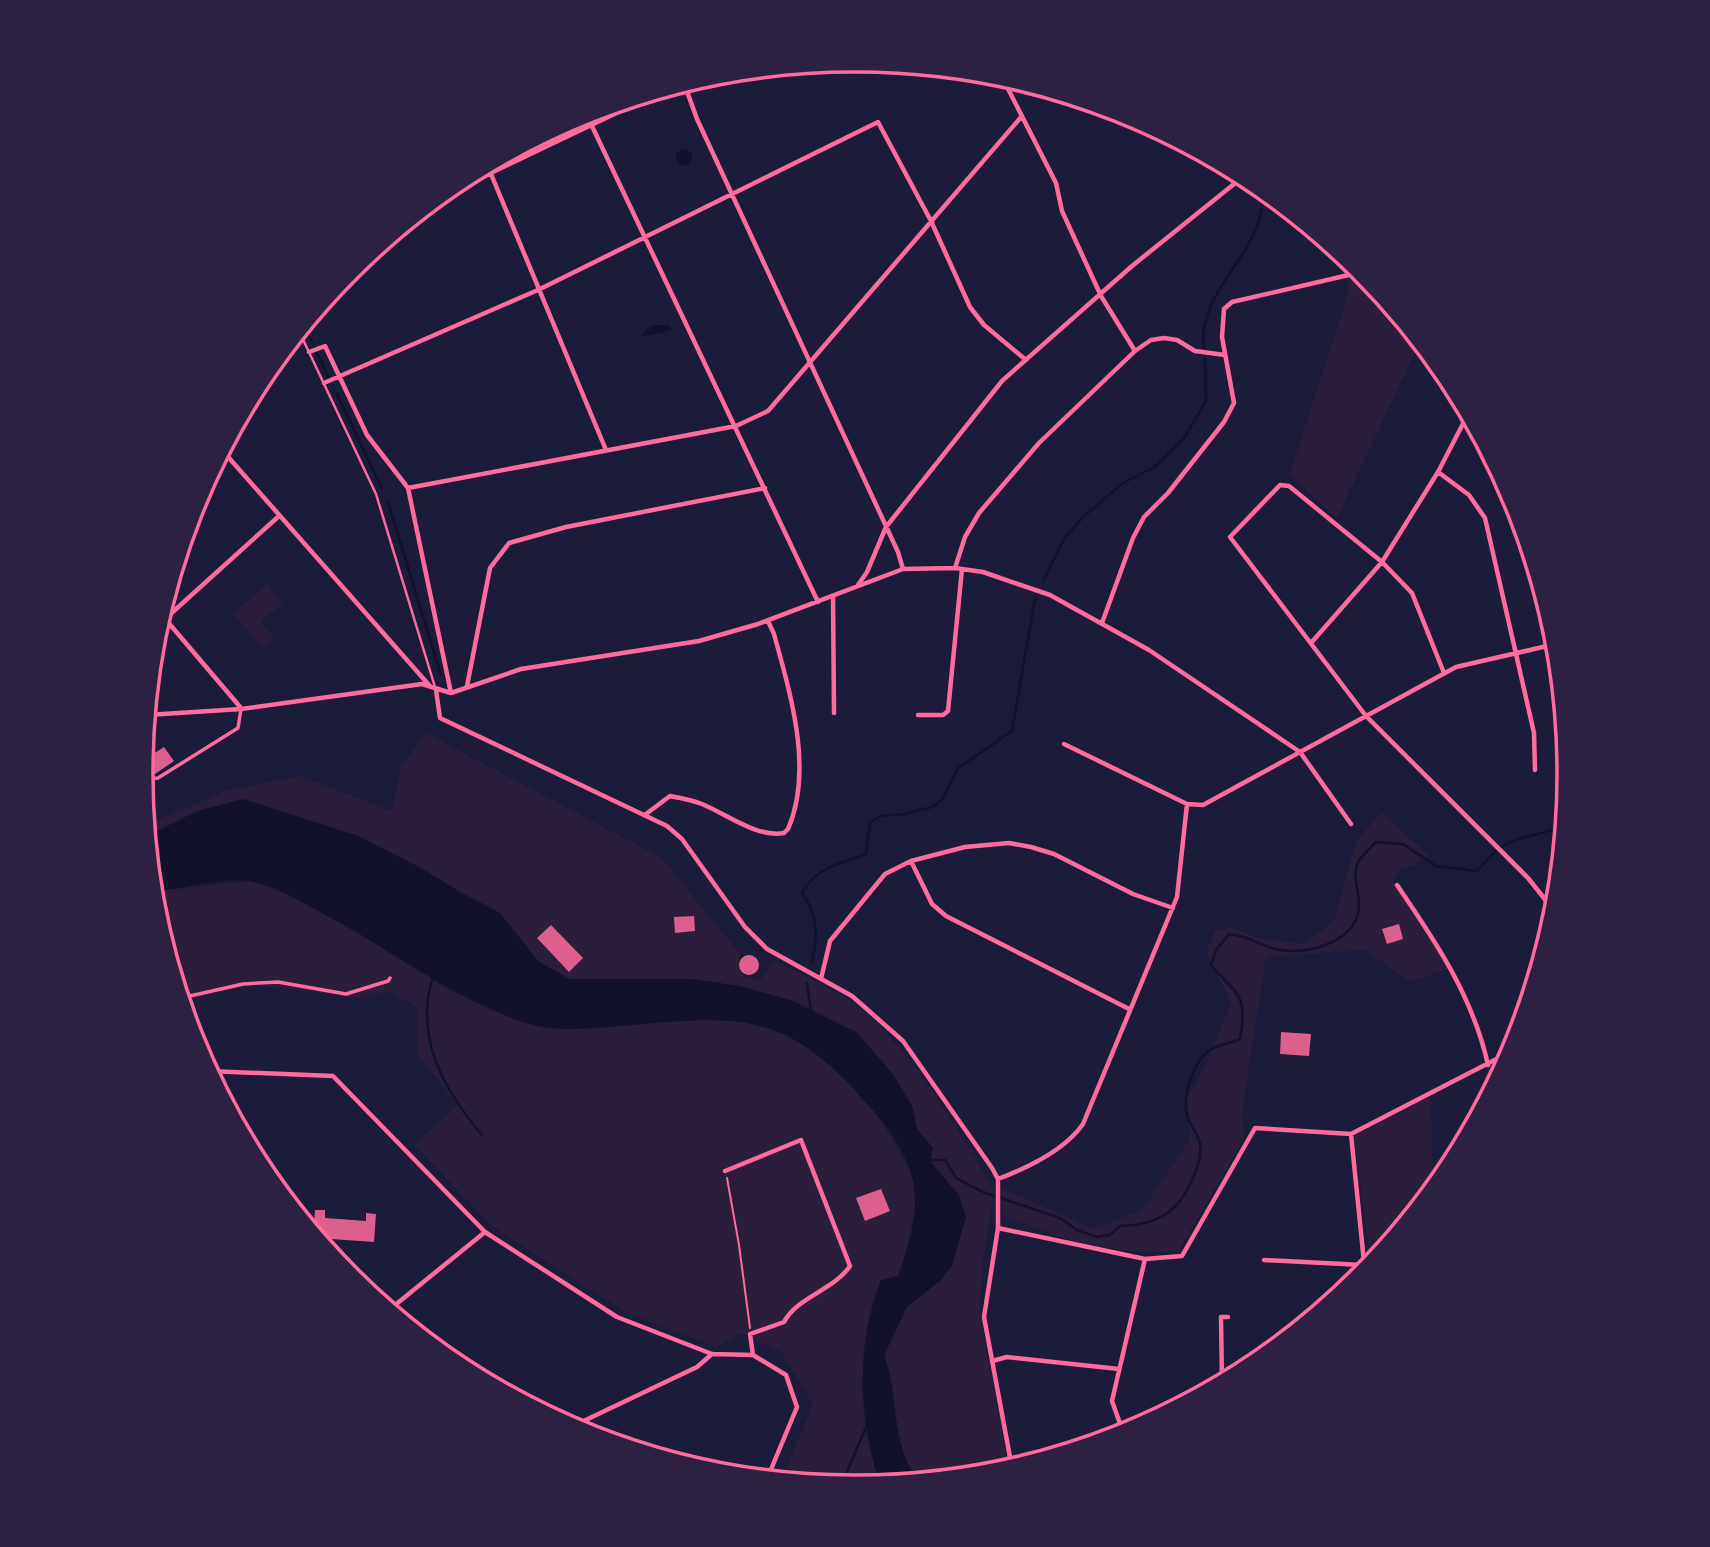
<svg xmlns="http://www.w3.org/2000/svg" width="1710" height="1547" font-family="Roboto,sans-serif">
	<style>
		.green { fill: #2a1e3b }
		.water { fill: #12122b }
		.lines { fill: none; stroke-linecap: round; stroke-linejoin: round }
		.stream { stroke: #12122b; stroke-width: 2.5 }
		.building { fill: #dd5f8e }
		.path { stroke: #ff6b9d; stroke-width: 2 }
		.service { stroke: #ff6b9d; stroke-width: 2.5 }
		.pedestrian { stroke: #ff6b9d; stroke-width: 3.5 }
		.minor { stroke: #ff6b9d; stroke-width: 4.5 }
		.rim { fill: none; stroke: #ff6b9d; stroke-width: 3.5 }
	</style>
	<rect width="100%" height="100%" fill="#1b1b3a"/>
	<path class="green" d="M 1360,269 L 1420,342 L 1337,518 L 1289,475 L 1348,295 L 1348,283 Z
		M 267,584 L 283,603 L 261,622 L 274,638 L 263,648 L 233,614 Z
		M 426,733 L 662,858 L 740,954 L 739,969 L 746,978 L 760,980 L 774,961 C 797,973 824,983 846,998 C 912,1045 951,1122 994,1188 L 982,1269 L 980,1316 L 1009,1469 L 994,1474 L 918,1481 C 889,1440 901,1399 884,1355 L 907,1306 L 941,1280 L 959,1241 L 930,1161 L 933,1148 L 917,1129 L 912,1106 L 892,1073 L 856,1032 L 606,981 L 569,979 L 538,961 L 500,913 L 358,836 L 243,799 L 147,836 L 146,825 L 228,790 L 300,776 L 392,811 L 401,766 Z
		M 1381,812 L 1428,855 L 1413,866 L 1400,868 L 1393,881 L 1449,968 L 1411,982 L 1365,950 L 1266,957 L 1242,1113 L 1245,1137 L 1179,1250 C 1126,1259 1051,1237 1002,1215 L 1002,1188 L 1094,1229 L 1143,1209 L 1190,1139 L 1187,1099 L 1207,1062 L 1231,1003 L 1206,951 L 1215,931 L 1231,927 L 1255,937 L 1304,944 L 1334,921 L 1356,842 Z
		M 252,881 L 286,894 L 362,935 L 456,994 L 662,1022 L 718,1018 L 769,1027 L 800,1040 L 825,1058 L 879,1117 L 915,1179 L 917,1195 L 906,1254 L 861,1382 L 867,1438 L 880,1485 L 855,1487 L 781,1480 L 813,1404 L 781,1352 L 742,1333 L 716,1347 L 625,1312 L 491,1225 L 414,1145 L 457,1105 L 417,1054 L 418,1008 L 388,991 L 361,998 L 253,985 L 181,1001 L 154,902 L 165,890 Z
		M 1431,1097 L 1433,1190 L 1371,1265 L 1354,1136 Z"/>
	<path class="water" d="M676 157a8 8 0 1 1 16 0a8 8 0 1 1-16 0Z
		M 654,325 L 669,325 L 672,330 L 642,337 L 644,331 Z
		M 243,799 L 358,836 L 425,870 L 463,894 L 500,913 L 538,961 L 569,979 L 693,979 L 739,986 L 791,1000 L 856,1032 L 892,1073 L 912,1106 L 917,1129 L 933,1148 L 930,1161 L 959,1195 L 966,1217 L 952,1266 L 941,1280 L 907,1307 L 884,1355 C 900,1399 889,1440 918,1481 L 880,1485 C 859,1417 855,1347 881,1280 L 898,1276 C 923,1209 924,1171 877,1115 C 789,1011 748,1014 620,1026 C 588,1029 552,1033 520,1021 C 450,996 391,950 326,915 C 303,903 280,887 254,882 C 227,876 192,887 165,890 L 154,902 L 147,836 L 197,811 Z"/>
	<g class="lines">
		<path class="stream" d="M 304,325 L 329,378
			M 1204,348 C 1197,303 1240,268 1256,229 C 1261,217 1261,203 1266,191
			M 337,394 L 382,489
			M 388,502 L 441,675
			M 1043,581 L 1064,539 L 1084,516 L 1123,483 L 1156,466 L 1184,438 L 1206,401 L 1205,358
			M 812,961 C 818,933 818,916 802,893 C 816,867 840,864 866,854 L 870,823 L 880,816 L 905,814 L 932,807 L 942,800 L 958,768 L 1012,731 L 1035,598
			M 433,976 C 414,1037 443,1089 482,1135
			M 807,983 L 811,1011
			M 929,1160 L 945,1160 L 956,1178 L 983,1192 L 1060,1218 L 1077,1230 L 1097,1237 L 1110,1235 L 1120,1226 C 1155,1225 1178,1214 1192,1180 C 1197,1169 1202,1157 1200,1144 C 1198,1133 1189,1125 1187,1114 C 1183,1095 1193,1061 1210,1050 C 1218,1045 1231,1043 1240,1039 C 1248,994 1238,996 1211,965 L 1216,950 L 1229,934 C 1248,935 1261,947 1280,950 C 1309,955 1359,941 1359,905 C 1359,891 1352,875 1358,862 C 1362,855 1371,848 1376,842 L 1403,844 L 1436,866 L 1478,871 C 1507,831 1524,842 1562,826 L 1565,818
			M 841,1486 L 867,1425"/>
	</g>
	<path class="building" d="M 151,729 L 155,734 L 144,740 L 145,730 Z
		M 164,747 L 174,761 L 155,774 L 141,776 L 142,761 Z
		M 694,916 L 695,931 L 675,933 L 674,917 Z
		M 1399,924 L 1403,939 L 1387,944 L 1382,929 Z
		M 551,925 L 583,958 L 569,972 L 537,938 Z
		M739 965a10 10 0 1 1 20 0a10 10 0 1 1-20 0Z
		M 1281,1032 L 1311,1034 L 1309,1056 L 1280,1054 Z
		M 881,1189 L 890,1211 L 865,1221 L 856,1198 Z
		M 315,1210 L 325,1210 L 325,1218 L 366,1221 L 366,1213 L 376,1214 L 374,1242 L 317,1238 L 313,1234 Z"/>
	<g class="lines">
		<path class="path" d="M 727,1178 L 739,1245 L 750,1328"/>
		<path class="service" d="M 299,331 L 376,494 L 435,687"/>
		<path class="pedestrian" d="M 142,780 L 158,778 L 238,728 L 241,709
			M 181,998 L 243,984 L 278,982 L 346,994 L 388,981 L 390,978"/>
		<path class="minor" d="M 1001,75 L 1056,183 L 1062,211 L 1101,296 L 1135,351
			M 684,83 L 697,119 L 898,552 L 903,569
			M 591,124 L 818,602
			M 491,174 L 606,450
			M 434,200 L 673,86
			M 309,352 L 325,346 L 367,435 L 408,488 L 451,693
			M 324,383 L 538,290 L 878,122 L 931,221 L 970,307 L 984,325 L 1026,360
			M 222,450 L 429,685
			M 1438,472 L 1469,495 L 1485,518 L 1534,733 L 1535,770
			M 408,488 L 736,426 L 768,411 L 1022,116
			M 955,568 L 965,537 L 979,513 L 1039,443 L 1135,351 L 1151,340 L 1164,338 L 1177,340 L 1195,351 L 1225,355
			M 858,585 L 867,572 L 886,527 L 1002,381 L 1132,266 L 1244,176
			M 833,596 L 834,713
			M 161,614 L 241,708
			M 165,619 L 279,516
			M 1102,623 L 1133,538 L 1144,517 L 1168,493 L 1224,422 L 1234,403 L 1222,337 L 1224,309 L 1232,302 L 1353,274
			M 1311,643 L 1382,562 L 1438,472 L 1468,414
			M 1444,673 L 1412,593 L 1382,562 L 1289,486 L 1280,485 L 1230,537 L 1366,716 L 1528,878 L 1555,912
			M 467,686 L 490,568 L 509,543 L 566,527 L 765,488
			M 436,690 L 440,718 L 667,826 L 682,839 L 745,927 L 767,949 L 852,996 L 903,1041 L 992,1168 L 998,1179 L 998,1228 L 984,1317 L 1012,1468
			M 147,715 L 241,709 L 422,684 L 451,693 L 521,669 L 699,641 L 758,624 L 903,569 L 955,568 L 983,572 L 1050,595 L 1149,650 L 1300,752 L 1351,824
			M 918,715 L 943,715 L 948,711 L 962,569
			M 1064,744 L 1187,804
			M 646,814 L 670,796 C 681,798 692,800 702,804 C 726,814 757,838 784,833 L 788,829 C 814,769 790,693 774,634 L 768,621
			M 911,861 L 932,904 L 946,916 L 1129,1009
			M 1397,885 C 1436,942 1473,997 1488,1065
			M 821,979 L 830,941 L 885,874 L 911,861 L 965,847 L 1009,843 L 1031,847 L 1054,854 L 1133,894 L 1173,908
			M 208,1071 L 333,1076 L 485,1232 L 617,1317 L 712,1354 L 753,1355 L 786,1375 L 797,1407 L 767,1479
			M 1351,1134 L 1365,1272
			M 725,1171 L 801,1140 L 850,1266 C 834,1290 797,1297 784,1322 L 750,1334 L 753,1355
			M 998,1179 C 1027,1168 1065,1150 1083,1124 L 1177,897 L 1187,804 L 1203,805 L 1456,667 L 1556,644
			M 998,1228 L 1145,1259
			M 1264,1260 L 1363,1265
			M 389,1310 L 485,1232
			M 992,1361 L 1007,1357 L 1119,1369
			M 1222,1383 L 1221,1317 L 1228,1317
			M 571,1427 L 697,1367 L 712,1354
			M 1124,1435 L 1112,1401 L 1145,1259 L 1182,1256 L 1255,1128 L 1351,1134 L 1512,1051"/>
	</g>
	<path d="M0 0H1710V1547H0ZM854 72H856A701 701 0 0 1 1557 773V774A701 701 0 0 1 856 1475H854A701 701 0 0 1 153 774V773A701 701 0 0 1 854 72Z" fill="#2d2142" fill-rule="evenodd"/>
	<path class="rim" d="M854 72H856A701 701 0 0 1 1557 773V774A701 701 0 0 1 856 1475H854A701 701 0 0 1 153 774V773A701 701 0 0 1 854 72Z"/>
</svg>
